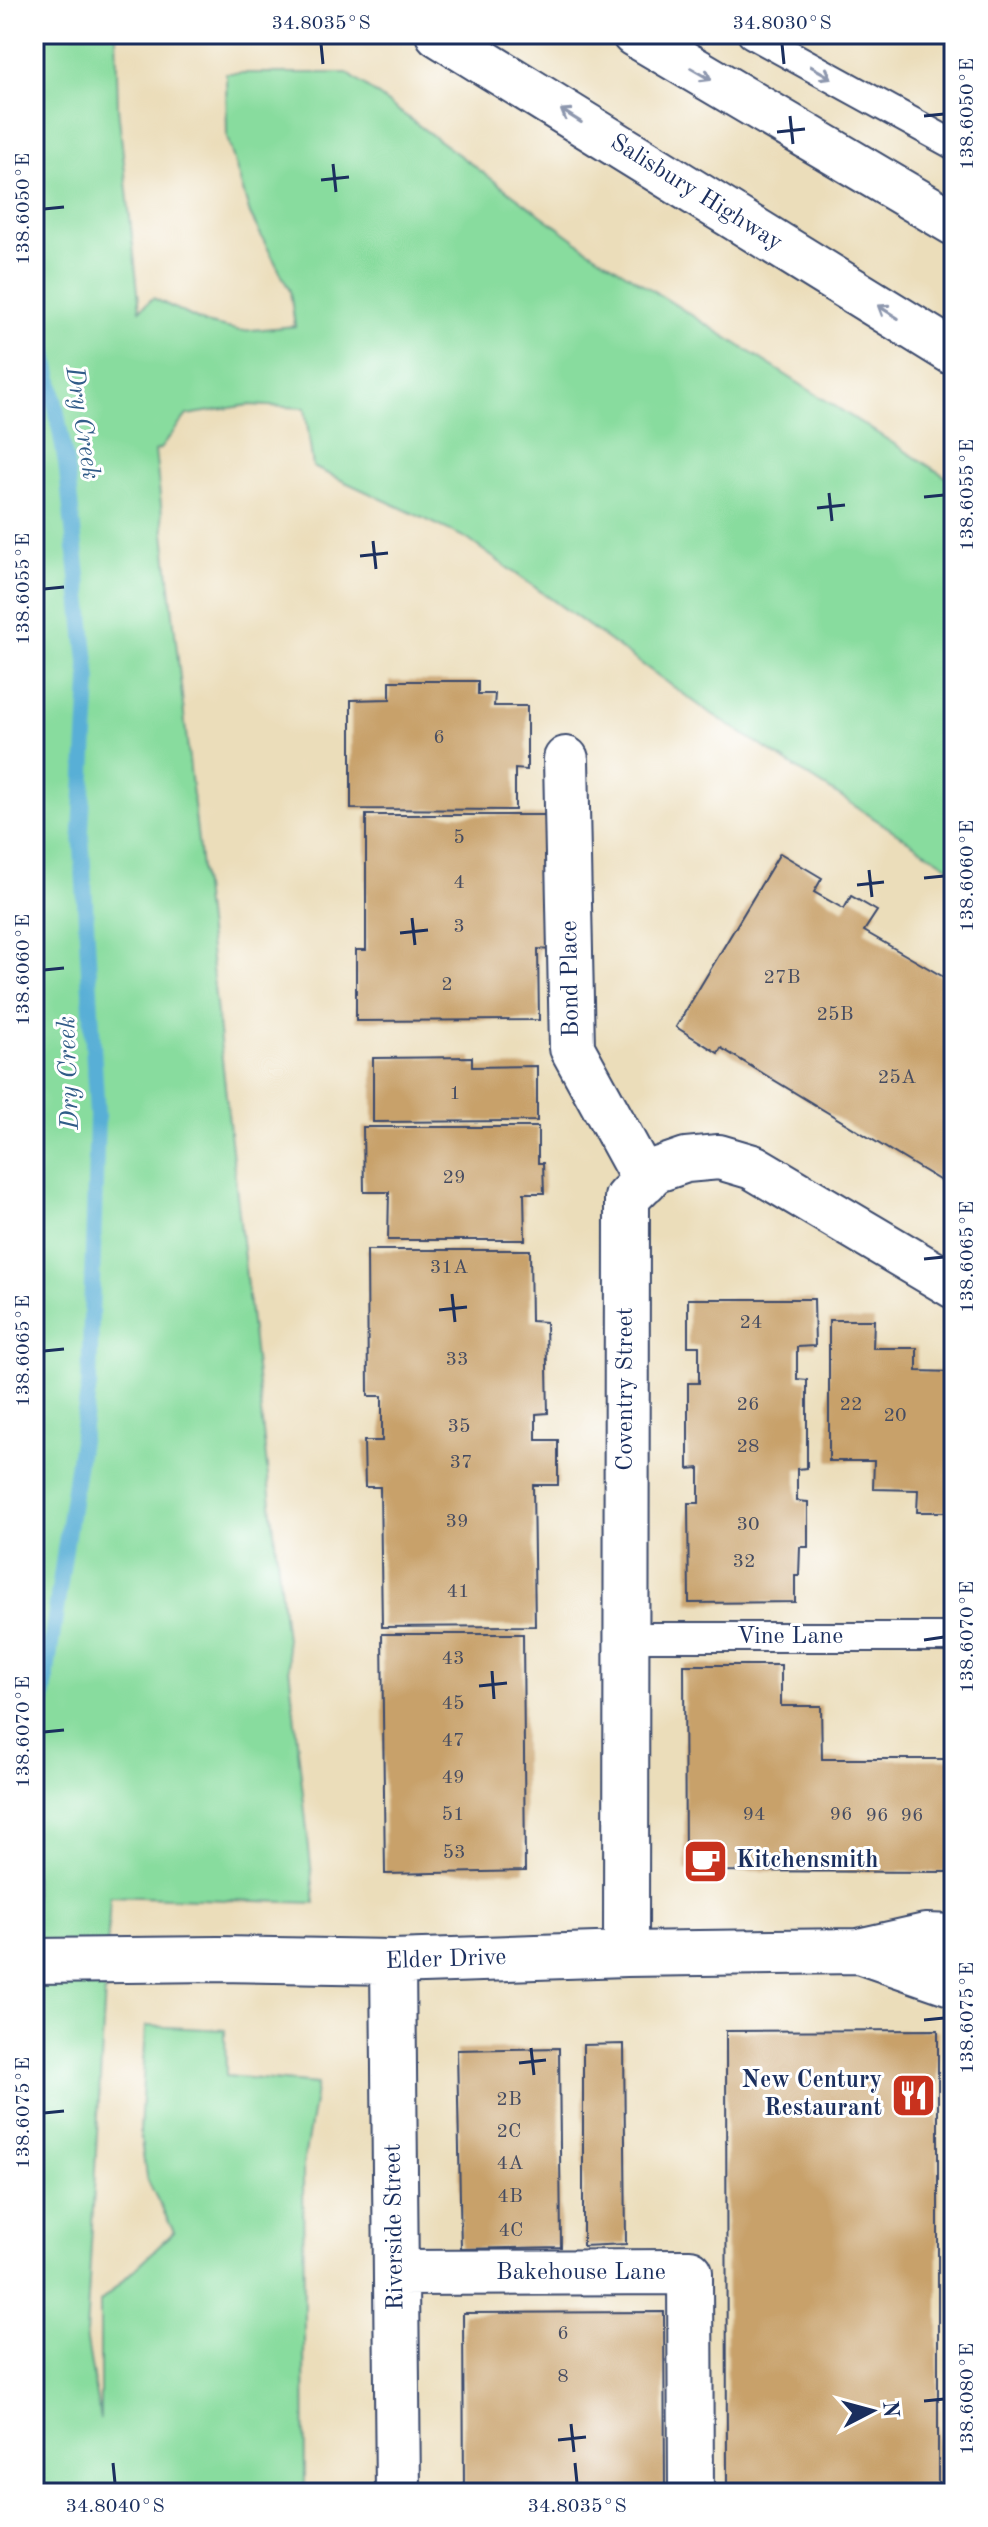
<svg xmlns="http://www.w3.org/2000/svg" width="988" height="2527" font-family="'Old Standard TT',serif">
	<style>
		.green { fill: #88dc9e; stroke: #52867e; stroke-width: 2 }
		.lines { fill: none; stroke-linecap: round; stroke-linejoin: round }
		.stream { stroke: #59afd6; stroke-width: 16 }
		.building { fill: #c8a16b }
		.service-casing { stroke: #3a496c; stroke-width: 32 }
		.minor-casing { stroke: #3a496c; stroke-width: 48 }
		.trunk-casing { stroke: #3a496c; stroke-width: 48 }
		.service { stroke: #fff; stroke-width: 28 }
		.minor { stroke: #fff; stroke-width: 44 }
		.trunk { stroke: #fff; stroke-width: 44 }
		.oneway { stroke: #8d97ae }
		.ticks { fill: none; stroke: #1b2f5e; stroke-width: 3 }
		.labels { text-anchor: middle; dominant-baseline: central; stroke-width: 6; stroke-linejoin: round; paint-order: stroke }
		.number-label { font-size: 20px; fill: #464c61 }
		.street-label { font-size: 24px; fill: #1b2f5e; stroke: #fff }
		.poi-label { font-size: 24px; font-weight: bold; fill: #1b2f5e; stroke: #fff; text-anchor: start }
		.water-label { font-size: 26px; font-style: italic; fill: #315c88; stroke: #fff }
		.neatline { fill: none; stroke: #1b2f5e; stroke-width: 3 }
		.ticks-label { font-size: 20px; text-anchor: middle; fill: #1b2f5e }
	</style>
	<rect width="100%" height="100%" fill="#fff"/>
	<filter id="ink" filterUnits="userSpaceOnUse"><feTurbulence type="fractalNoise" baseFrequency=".0125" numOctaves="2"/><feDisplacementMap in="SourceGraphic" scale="16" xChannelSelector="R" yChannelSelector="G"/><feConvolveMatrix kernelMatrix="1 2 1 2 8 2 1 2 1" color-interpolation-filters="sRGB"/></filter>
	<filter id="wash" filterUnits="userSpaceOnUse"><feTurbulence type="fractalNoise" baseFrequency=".006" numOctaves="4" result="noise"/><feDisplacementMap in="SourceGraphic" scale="32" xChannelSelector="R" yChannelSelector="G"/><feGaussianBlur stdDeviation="1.8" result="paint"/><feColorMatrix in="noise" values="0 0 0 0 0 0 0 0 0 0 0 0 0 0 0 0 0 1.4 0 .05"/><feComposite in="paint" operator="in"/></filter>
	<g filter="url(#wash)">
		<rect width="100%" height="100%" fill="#ebddba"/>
		<path class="green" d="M 34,34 L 116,34 L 118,108 L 140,310 L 153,298 L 205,323 L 241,331 L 295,326 L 290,291 L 250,214 L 227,137 L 226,73 L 347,73 L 586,248 L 954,482 L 954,870 L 703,708 L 466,538 L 313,467 L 305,408 L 249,405 L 187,415 L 160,449 L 155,451 L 315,1903 L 110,1896 L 86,2335 L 100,2420 L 100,2302 L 174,2232 L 146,2177 L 140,2132 L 146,2026 L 225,2030 L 226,2076 L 317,2084 L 303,2165 L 305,2493 L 34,2493 Z"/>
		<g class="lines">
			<path class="stream" d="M 34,289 L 66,463 L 89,681 L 81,831 L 97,1116 L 89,1386 L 34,1760"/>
		</g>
		<g id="blocks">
			<path class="building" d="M 390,681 L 478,681 L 478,694 L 495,694 L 494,706 L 527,706 L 527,770 L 515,769 L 515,810 L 351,809 L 351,700 L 390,699 Z
				M 366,815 L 552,815 L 552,950 L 538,949 L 539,1020 L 356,1021 L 356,950 L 366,950 Z
				M 780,853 L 822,878 L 814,892 L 844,909 L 851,896 L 877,911 L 864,931 L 954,983 L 954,1189 L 721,1048 L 718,1053 L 676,1027 Z
				M 472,1057 L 472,1067 L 537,1066 L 537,1121 L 373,1122 L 373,1058 Z
				M 363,1127 L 538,1127 L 538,1163 L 543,1163 L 544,1193 L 524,1193 L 525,1240 L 388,1240 L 389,1192 L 364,1192 Z
				M 367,1250 L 530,1250 L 531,1321 L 546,1322 L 548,1413 L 536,1414 L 536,1440 L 558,1440 L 558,1485 L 533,1485 L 535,1626 L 382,1627 L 380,1487 L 365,1487 L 364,1441 L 382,1441 L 382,1396 L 368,1396 Z
				M 688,1299 L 814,1299 L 815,1346 L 797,1347 L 797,1379 L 807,1380 L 807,1468 L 797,1469 L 797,1501 L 808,1502 L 808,1547 L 800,1547 L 799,1576 L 795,1576 L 795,1602 L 689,1603 L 688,1503 L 699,1503 L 699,1468 L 688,1469 L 688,1383 L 699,1383 L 699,1346 L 688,1346 Z
				M 829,1320 L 874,1320 L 873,1348 L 917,1348 L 917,1371 L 954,1372 L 954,1512 L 917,1512 L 918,1490 L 873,1489 L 874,1461 L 829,1461 Z
				M 382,1634 L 523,1634 L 525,1871 L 385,1874 Z
				M 684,1665 L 781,1665 L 781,1706 L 821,1706 L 822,1759 L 954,1759 L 954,1872 L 685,1871 Z
				M 938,2030 L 938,2493 L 727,2493 L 726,2031 Z
				M 624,2044 L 626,2244 L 583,2246 L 583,2045 Z
				M 559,2048 L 561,2247 L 461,2249 L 457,2050 Z
				M 664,2312 L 665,2493 L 464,2493 L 463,2313 Z"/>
		</g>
	</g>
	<g filter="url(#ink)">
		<use href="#blocks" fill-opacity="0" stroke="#3a496c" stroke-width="2"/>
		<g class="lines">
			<defs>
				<path id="service" d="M 752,34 L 954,145
					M 626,1637 L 954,1637"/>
				<path id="minor" d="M 566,759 L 572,1048 L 645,1181
					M 859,1951 L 954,1984
					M 626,1954 L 627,1198 L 654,1171 L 686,1160 L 719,1157 L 753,1167 L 954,1286
					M 34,1961 L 218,1959 L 393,1962 L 626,1954 L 859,1951 L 926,1936 L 954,1937
					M 393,1962 L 398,2493
					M 396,2273 L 690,2272 L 691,2493"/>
				<path id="trunk" d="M 438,34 L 954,353
					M 634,34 L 954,223"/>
			</defs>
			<use href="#service" class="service-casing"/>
			<use href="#minor" class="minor-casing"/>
			<use href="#trunk" class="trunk-casing"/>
			<use href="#service" class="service"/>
			<use href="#minor" class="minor"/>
			<use href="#trunk" class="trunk"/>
		</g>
		<defs><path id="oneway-shaft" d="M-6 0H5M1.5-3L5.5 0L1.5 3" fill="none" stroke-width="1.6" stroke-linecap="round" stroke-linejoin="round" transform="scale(2)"/></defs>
		<g class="oneway">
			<use href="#oneway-shaft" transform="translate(821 72) rotate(29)"/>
			<use href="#oneway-shaft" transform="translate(701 74) rotate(30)"/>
			<use href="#oneway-shaft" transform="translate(571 116) rotate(-148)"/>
			<use href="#oneway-shaft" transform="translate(888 312) rotate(-148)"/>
		</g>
	</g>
	<path class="ticks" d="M 321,44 L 323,64M 782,44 L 784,64M 790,116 L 793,144M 924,116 L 944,114M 777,132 L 805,129M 333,164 L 336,192M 321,180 L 349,177M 44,209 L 64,207M 829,493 L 832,521M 924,497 L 944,495M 817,508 L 845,505M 373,541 L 376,569M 360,556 L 388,553M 44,589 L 64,587M 869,870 L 872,897M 924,878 L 944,876M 857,885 L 884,882M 412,918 L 415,945M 400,933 L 428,930M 44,970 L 64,968M 924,1259 L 944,1257M 452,1294 L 455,1322M 439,1310 L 467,1307M 44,1351 L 64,1349M 924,1640 L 944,1637M 492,1671 L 494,1699M 479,1686 L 507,1683M 44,1732 L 64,1730M 924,2020 L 944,2018M 531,2048 L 534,2075M 519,2063 L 546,2060M 44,2113 L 64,2111M 924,2401 L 944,2399M 571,2424 L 574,2452M 558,2440 L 586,2437M 113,2463 L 115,2483M 575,2463 L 577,2483"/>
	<defs>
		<symbol id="cafe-square" viewBox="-11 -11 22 22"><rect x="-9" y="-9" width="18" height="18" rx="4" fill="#c8321e" stroke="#fff"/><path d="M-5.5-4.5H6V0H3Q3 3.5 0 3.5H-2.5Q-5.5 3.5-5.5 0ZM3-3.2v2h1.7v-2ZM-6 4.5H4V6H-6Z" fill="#fff"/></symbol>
		<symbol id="restaurant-square" viewBox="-11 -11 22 22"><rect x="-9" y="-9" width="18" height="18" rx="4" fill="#c8321e" stroke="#fff"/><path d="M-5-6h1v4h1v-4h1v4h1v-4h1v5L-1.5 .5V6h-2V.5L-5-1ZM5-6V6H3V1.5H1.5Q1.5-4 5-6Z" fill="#fff"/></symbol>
	</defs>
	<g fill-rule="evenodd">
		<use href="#cafe-square" x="680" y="1836" width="51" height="51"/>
		<use href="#restaurant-square" x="888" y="2070" width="51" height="51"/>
	</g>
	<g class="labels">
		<g class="number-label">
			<text x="439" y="738">6</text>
			<text x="459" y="838">5</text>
			<text x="459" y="883">4</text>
			<text x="459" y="927">3</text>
			<text x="782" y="978">27B</text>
			<text x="447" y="985">2</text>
			<text x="835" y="1015">25B</text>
			<text x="897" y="1078">25A</text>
			<text x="455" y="1094">1</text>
			<text x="454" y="1178">29</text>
			<text x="449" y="1268">31A</text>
			<text x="751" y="1323">24</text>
			<text x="457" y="1360">33</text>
			<text x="748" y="1405">26</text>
			<text x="851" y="1405">22</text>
			<text x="895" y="1416">20</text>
			<text x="459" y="1427">35</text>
			<text x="748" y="1447">28</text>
			<text x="461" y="1463">37</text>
			<text x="457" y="1522">39</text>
			<text x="748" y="1525">30</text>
			<text x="744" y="1562">32</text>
			<text x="458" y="1592">41</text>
			<text x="453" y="1659">43</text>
			<text x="453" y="1704">45</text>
			<text x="453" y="1741">47</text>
			<text x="453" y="1778">49</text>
			<text x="453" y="1815">51</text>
			<text x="754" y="1815">94</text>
			<text x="841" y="1815">96</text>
			<text x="877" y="1816">96</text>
			<text x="912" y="1816">96</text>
			<text x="454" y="1853">53</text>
			<text x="509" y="2100">2B</text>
			<text x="509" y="2132">2C</text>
			<text x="510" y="2164">4A</text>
			<text x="510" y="2197">4B</text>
			<text x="511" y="2231">4C</text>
			<text x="563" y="2334">6</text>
			<text x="563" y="2377">8</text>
		</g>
		<g class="street-label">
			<text transform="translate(696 193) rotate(32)">Salisbury Highway</text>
			<text transform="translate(571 979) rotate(-91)">Bond Place</text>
			<text transform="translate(626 1389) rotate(-90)">Coventry Street</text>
			<text x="790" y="1637">Vine Lane</text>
			<text transform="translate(446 1960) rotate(-2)">Elder Drive</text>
			<text transform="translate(395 2227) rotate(-91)">Riverside Street</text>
			<text x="581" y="2273">Bakehouse Lane</text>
		</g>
		<g class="poi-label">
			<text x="736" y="1861">Kitchensmith</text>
			<text x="882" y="2081" text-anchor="end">New Century<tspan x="882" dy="28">Restaurant</tspan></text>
		</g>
		<g class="water-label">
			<text transform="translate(82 423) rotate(81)">Dry Creek</text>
			<text transform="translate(69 1073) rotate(-92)">Dry Creek</text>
		</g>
	</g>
	<rect width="988" height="2527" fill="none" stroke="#fff" stroke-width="88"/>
	<g transform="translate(872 2411) rotate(84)" stroke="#ffffff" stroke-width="6" paint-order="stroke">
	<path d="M0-6L14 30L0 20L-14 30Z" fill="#1b2f5e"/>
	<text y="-12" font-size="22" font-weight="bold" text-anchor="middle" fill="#1b2f5e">N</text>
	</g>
	<rect x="44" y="44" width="900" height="2439" class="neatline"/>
	<g class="ticks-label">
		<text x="321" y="29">34.8035°S</text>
		<text x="782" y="29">34.8030°S</text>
		<text transform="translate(966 114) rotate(-90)" y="7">138.6050°E</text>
		<text transform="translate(22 209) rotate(-90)" y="7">138.6050°E</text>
		<text transform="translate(966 495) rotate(-90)" y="7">138.6055°E</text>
		<text transform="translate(22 589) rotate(-90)" y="7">138.6055°E</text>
		<text transform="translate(966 876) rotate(-90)" y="7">138.6060°E</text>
		<text transform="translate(22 970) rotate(-90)" y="7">138.6060°E</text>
		<text transform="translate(966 1257) rotate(-90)" y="7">138.6065°E</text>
		<text transform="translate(22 1351) rotate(-90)" y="7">138.6065°E</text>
		<text transform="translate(966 1637) rotate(-90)" y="7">138.6070°E</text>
		<text transform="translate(22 1732) rotate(-90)" y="7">138.6070°E</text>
		<text transform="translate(966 2018) rotate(-90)" y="7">138.6075°E</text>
		<text transform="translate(22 2113) rotate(-90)" y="7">138.6075°E</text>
		<text transform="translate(966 2399) rotate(-90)" y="7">138.6080°E</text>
		<text x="115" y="2512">34.8040°S</text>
		<text x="577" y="2512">34.8035°S</text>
	</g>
</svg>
